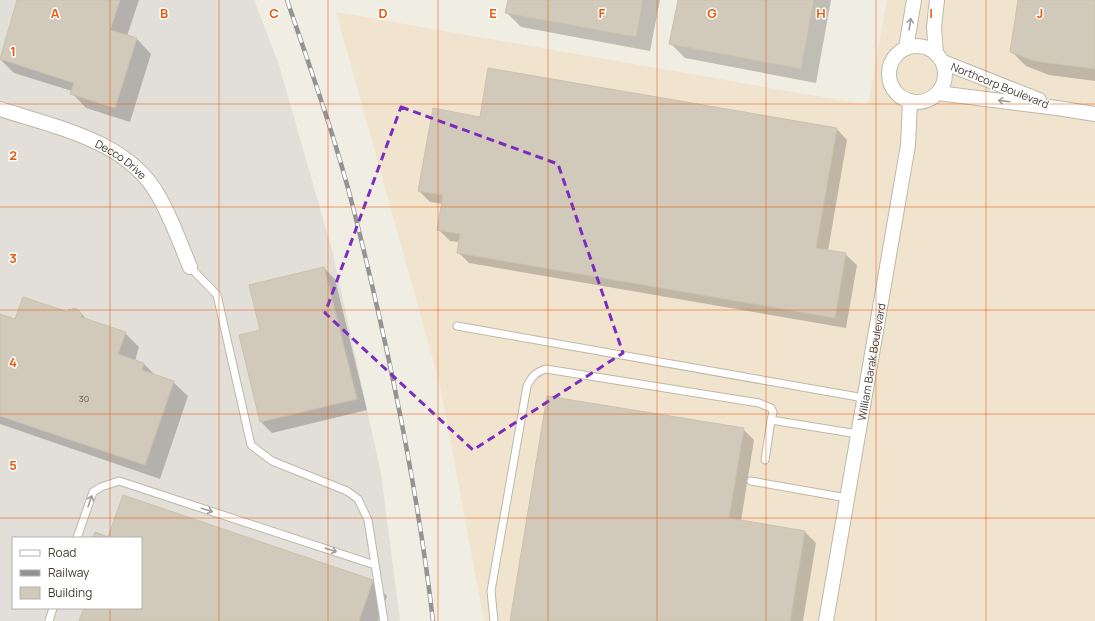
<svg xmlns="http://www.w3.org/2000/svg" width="1095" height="621" font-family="Manrope,sans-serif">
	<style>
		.commercial { fill: #f1e4cf }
		.industrial { fill: #e2ded8; fill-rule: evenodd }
		.shadow { fill: #0003 }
		.building { fill: #d1c9b9; stroke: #cbc1ad }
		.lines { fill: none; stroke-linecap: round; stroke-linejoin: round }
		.lane-casing { stroke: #beb8a9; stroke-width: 9 }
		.street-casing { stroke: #beb8a9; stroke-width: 16 }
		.lane { stroke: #fff; stroke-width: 7 }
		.street { stroke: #fff; stroke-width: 14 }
		.rail-casing { stroke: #939393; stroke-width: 4.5 }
		.rail { stroke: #fff; stroke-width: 3; stroke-dasharray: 9; stroke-linecap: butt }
		.oneway { stroke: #a09e9a }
		.marked { fill: none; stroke: #7b2cbf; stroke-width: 3; stroke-dasharray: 8 5; stroke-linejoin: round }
		.grid { fill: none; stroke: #e8590c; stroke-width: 1; stroke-opacity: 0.55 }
		.labels { text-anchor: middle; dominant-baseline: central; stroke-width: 3; stroke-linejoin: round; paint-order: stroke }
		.number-label { font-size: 9px; fill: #656055 }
		.street-label { font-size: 11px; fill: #413d34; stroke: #fff }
		.grid-label { font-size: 13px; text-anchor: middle; font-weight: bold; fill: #e8590c; stroke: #fff; stroke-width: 3; stroke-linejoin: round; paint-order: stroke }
	</style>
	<rect width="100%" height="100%" fill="#f0ede3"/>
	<path class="commercial" d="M 887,0 L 1095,0 L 1095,621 L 484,621 L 440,385 L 336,12 L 868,105 Z"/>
	<path class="industrial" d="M 0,0 L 254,0 L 279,65 L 333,254 L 381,474 L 400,621 L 0,621 ZM 13,538 L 141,538 L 141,608 L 13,608 Z"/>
	<path class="shadow" d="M 19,0 L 139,0 L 127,36 L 137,39 L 151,54 L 130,122 L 86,108 L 72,93 L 72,91 L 14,73 L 0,59 Z
		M 509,0 L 660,0 L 650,51 L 521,27 L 506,12 Z
		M 679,0 L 831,0 L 816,83 L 685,58 L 671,44 Z
		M 1019,0 L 1095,0 L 1095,81 L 1049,75 L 1026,66 L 1011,51 Z
		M 481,118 L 836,128 L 847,140 L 828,251 L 845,254 L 857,265 L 846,328 L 469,263 L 458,252 L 459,242 L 450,241 L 439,230 L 443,204 L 430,202 L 419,191 Z
		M 324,268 L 335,279 L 367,410 L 272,433 L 261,422 L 261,331 Z
		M 79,311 L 87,320 L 125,333 L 139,347 L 135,361 L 144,364 L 156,376 L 173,382 L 188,396 L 160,479 L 0,424 L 0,315 L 16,320 Z
		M 743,429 L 754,440 L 741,521 L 805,532 L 816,543 L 803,621 L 511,621 Z
		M 123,496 L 372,581 L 387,596 L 378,621 L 80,621 L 85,608 L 141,608 L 141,538 L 94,538 L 109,538 Z"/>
	<path class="building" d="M 17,0 L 120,0 L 110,30 L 137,38 L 115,108 L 70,94 L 74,83 L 0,59 Z
		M 508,0 L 643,0 L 636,37 L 505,13 Z
		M 678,0 L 814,0 L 801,69 L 669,44 Z
		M 1018,0 L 1095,0 L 1095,69 L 1034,61 L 1010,52 Z
		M 488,68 L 837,128 L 816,248 L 846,253 L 835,318 L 457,253 L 460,234 L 437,230 L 443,195 L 418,191 L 433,108 L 480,117 Z
		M 324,267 L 357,399 L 260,422 L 239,335 L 260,330 L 249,285 Z
		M 23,297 L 68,312 L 69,309 L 72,310 L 73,308 L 79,310 L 79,312 L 82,314 L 81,317 L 126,332 L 118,354 L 144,363 L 142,370 L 174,381 L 145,465 L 0,416 L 0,314 L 15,319 Z
		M 547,396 L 744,428 L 729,518 L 805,531 L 790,621 L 510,621 Z
		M 123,495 L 373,580 L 359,621 L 79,621 L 84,608 L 141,608 L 141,538 L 93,538 L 95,532 L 108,537 Z"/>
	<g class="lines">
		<defs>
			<path id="lane" d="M 190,267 L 217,295 L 251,445 L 272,461 L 347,491 L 358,499 L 368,520 L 384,621
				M 457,326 L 864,398
				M 765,460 L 771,420
				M 751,481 L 847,498
				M 77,538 L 93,492 L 101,487 L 119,481 L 375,565
				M 49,621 L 53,608
				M 494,621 L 491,591 L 527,386 C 532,376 536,372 546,369 L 759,403 L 771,408 L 773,412 L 771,420 L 858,434"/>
			<g id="street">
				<circle cx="917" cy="74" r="28"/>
				<path d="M 906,48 L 914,0"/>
				<path d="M 936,54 L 934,27 L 937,0"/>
				<path d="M 943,62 L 1039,100"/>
				<path d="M 938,93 L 1057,108 L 1095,114"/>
				<path id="s1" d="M 0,109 C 54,127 127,140 158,195 C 171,217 180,243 190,267"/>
				<path id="s2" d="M 826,621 L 908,145 L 910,101"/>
			</g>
		</defs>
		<use href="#lane" class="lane-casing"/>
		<use href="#street" class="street-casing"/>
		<use href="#lane" class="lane"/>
		<use href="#street" class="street"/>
		<defs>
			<path id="rail" d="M 287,0 C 311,70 336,140 354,211 C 388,346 417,483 433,621"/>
		</defs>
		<use href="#rail" class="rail-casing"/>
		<use href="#rail" class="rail"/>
	</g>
	<defs><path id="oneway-shaft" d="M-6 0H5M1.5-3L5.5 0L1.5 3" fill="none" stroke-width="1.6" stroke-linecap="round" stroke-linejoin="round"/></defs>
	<g class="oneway">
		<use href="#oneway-shaft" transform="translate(910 24) rotate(-81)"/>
		<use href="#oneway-shaft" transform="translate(1004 101) rotate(-173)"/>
		<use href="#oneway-shaft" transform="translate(90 501) rotate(-71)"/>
		<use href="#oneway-shaft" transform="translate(207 510) rotate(18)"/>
		<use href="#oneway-shaft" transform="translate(331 550) rotate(18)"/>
	</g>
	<path class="marked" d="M 401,107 L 558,164 L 623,353 L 473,450 L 325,313 Z"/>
	<path class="grid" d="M 110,0 L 110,538M 219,0 L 219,621M 328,0 L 328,621M 438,0 L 438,621M 548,0 L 548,621M 657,0 L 657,621M 766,0 L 766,621M 876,0 L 876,621M 986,0 L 986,621M 0,104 L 1095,104M 0,207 L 1095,207M 0,310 L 1095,310M 0,414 L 1095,414M 0,518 L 1095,518M 110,608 L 110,621"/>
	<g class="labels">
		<g class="number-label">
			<text x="84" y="398">30</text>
		</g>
		<g class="street-label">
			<text transform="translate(1000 85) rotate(22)">Northcorp Boulevard</text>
			<text stroke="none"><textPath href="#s1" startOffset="132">Decco Drive</textPath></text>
			<text stroke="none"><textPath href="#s2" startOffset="263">William Barak Boulevard</textPath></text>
		</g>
	</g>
	<g class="grid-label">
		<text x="55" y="18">A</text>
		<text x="164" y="18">B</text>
		<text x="274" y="18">C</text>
		<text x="383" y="18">D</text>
		<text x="493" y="18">E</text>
		<text x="602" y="18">F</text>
		<text x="712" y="18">G</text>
		<text x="821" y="18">H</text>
		<text x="931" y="18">I</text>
		<text x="1040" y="18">J</text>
		<text x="13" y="56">1</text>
		<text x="13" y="160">2</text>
		<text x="13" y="263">3</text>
		<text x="13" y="367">4</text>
		<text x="13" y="470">5</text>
	</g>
	<rect x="12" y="537" width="130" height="72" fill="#ffffff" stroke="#b3b1ae"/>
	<rect x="20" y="550" width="20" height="6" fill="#ffffff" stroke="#b3b1ae"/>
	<text x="48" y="557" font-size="12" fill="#413d34">Road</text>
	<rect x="20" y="570" width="20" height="6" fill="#939393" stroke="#b3b1ae"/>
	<text x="48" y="577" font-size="12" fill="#413d34">Railway</text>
	<rect x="20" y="587" width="20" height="12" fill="#d1c9b9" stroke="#b3b1ae"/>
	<text x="48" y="597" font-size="12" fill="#413d34">Building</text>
</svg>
